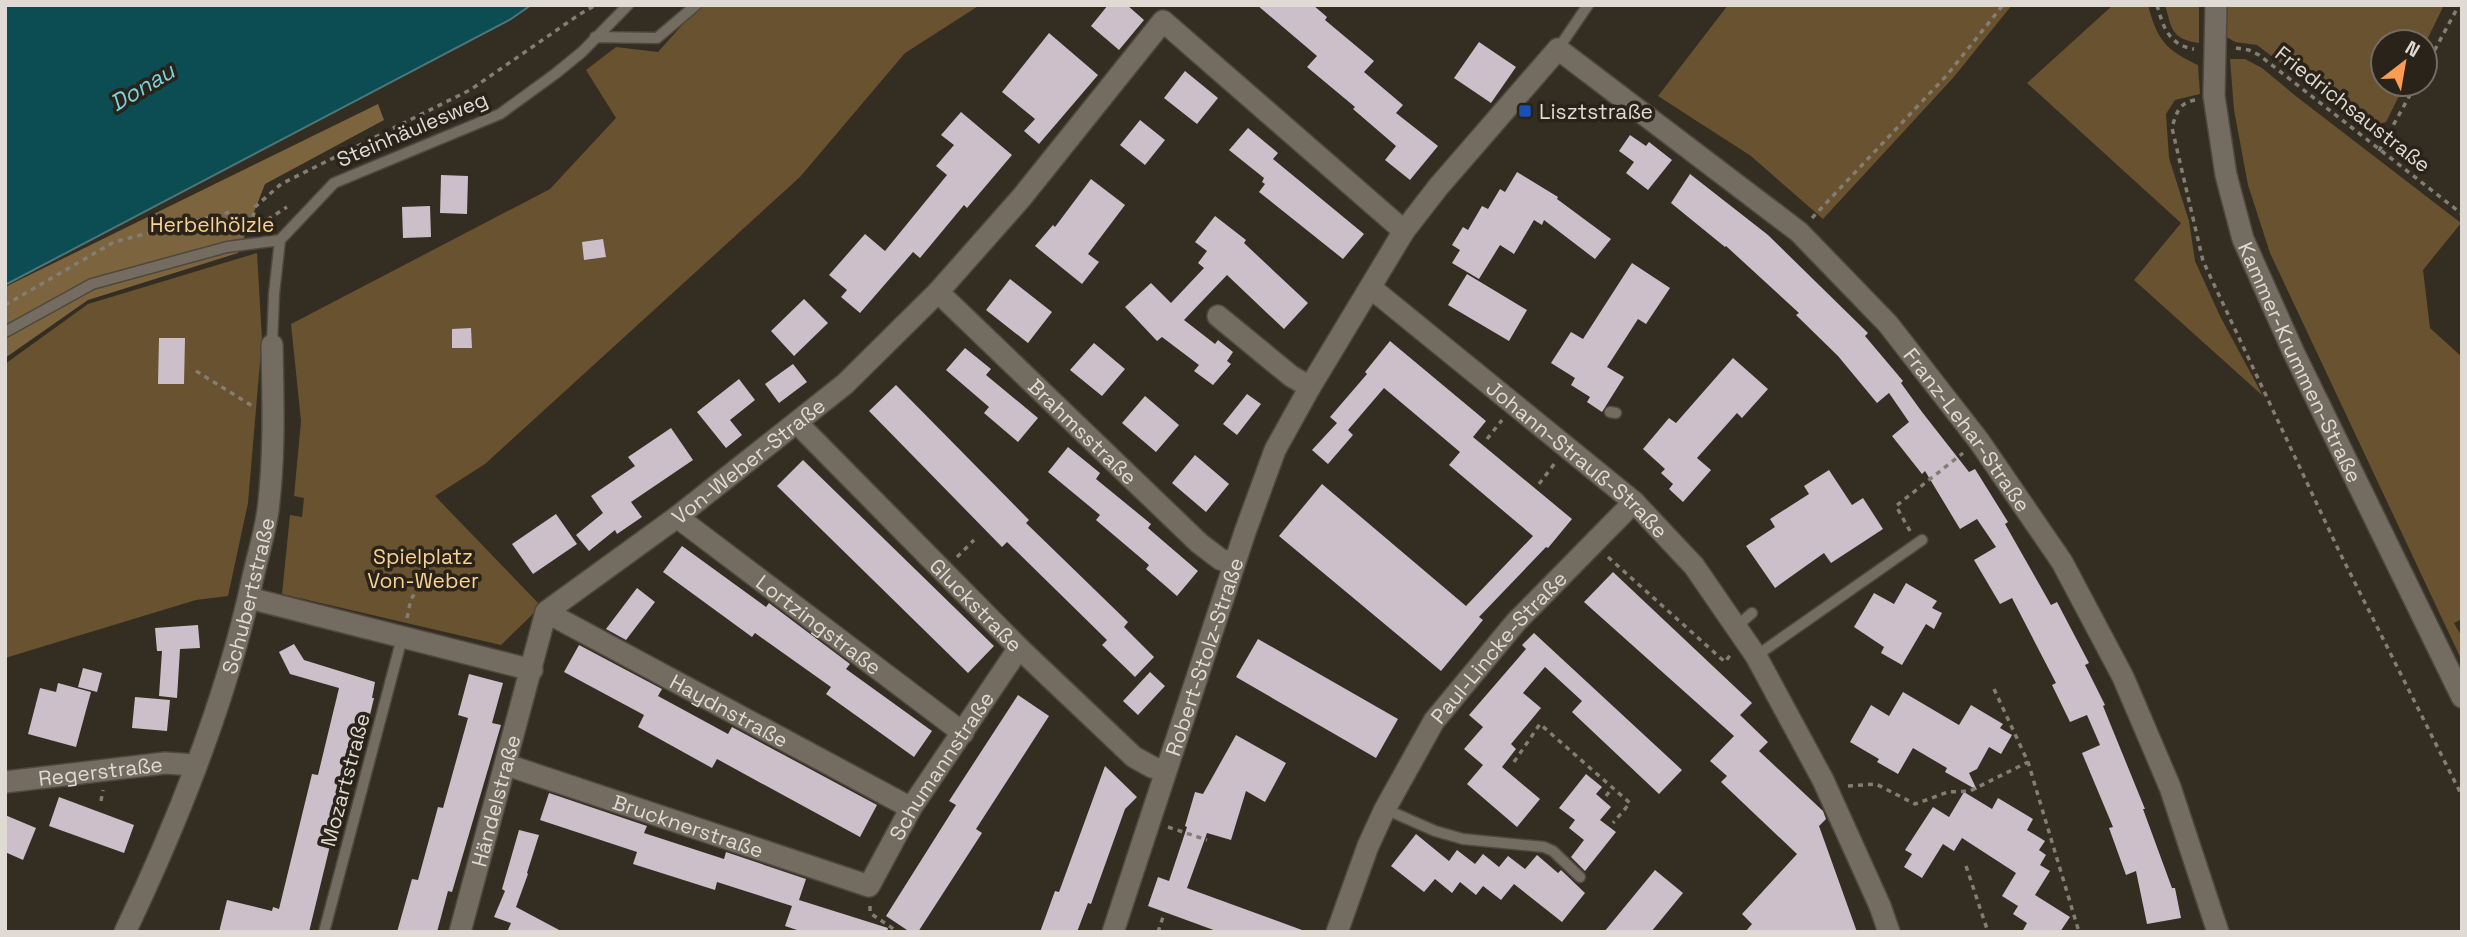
<svg xmlns="http://www.w3.org/2000/svg" width="2467" height="937" font-family="'Space Grotesk',sans-serif">
	<style>
		.green { fill: #68522f }
		.forest { fill: #7c643f }
		.water { fill: #0c4c53; stroke: #4b777a; stroke-width: 2 }
		.building { fill: #ccbfca }
		.lines { fill: none; stroke-linecap: round; stroke-linejoin: round }
		.lane-casing { stroke: #4f483f; stroke-width: 13 }
		.street-casing { stroke: #4f483f; stroke-width: 24 }
		.secondary-casing { stroke: #4f483f; stroke-width: 24 }
		.path { stroke: #837d74; stroke-width: 3.5; stroke-dasharray: 5 5; stroke-linecap: butt }
		.lane { stroke: #746c60; stroke-width: 10 }
		.street { stroke: #746c60; stroke-width: 21 }
		.secondary { stroke: #746c60; stroke-width: 21 }
		.transit-dot { fill: #1a4fb4; stroke: #2a2319; stroke-width: 2.5 }
		.labels { text-anchor: middle; dominant-baseline: central; stroke-width: 7; stroke-linejoin: round; paint-order: stroke }
		.street-label { font-size: 21px; fill: #dfdad4; stroke: #2a2319 }
		.poi-label { font-size: 21px; fill: #dfdad4; stroke: #2a2319; text-anchor: start }
		.park-label { font-size: 21px; fill: #fad193; stroke: #2a2319 }
		.water-label { font-size: 23px; font-style: italic; fill: #76d4e0; stroke: #2a2319 }
	</style>
	<rect width="100%" height="100%" fill="#342d22"/>
	<path class="green" d="M 700,5 L 980,5 L 905,53 L 800,177 L 485,464 L 435,496 L 541,606 L 501,645 L 282,594 L 290,515 L 302,517 L 304,498 L 294,496 L 301,421 L 291,324 L 550,189 L 616,118 L 586,70 L 616,47 L 658,52 Z
		M 1728,5 L 2012,5 L 1953,78 L 1823,219 L 1751,156 L 1658,96 Z
		M 2113,5 L 2148,5 C 2157,40 2166,50 2198,65 L 2200,94 L 2175,100 L 2166,114 L 2169,158 L 2189,221 L 2195,261 L 2220,316 L 2263,396 L 2134,280 L 2181,223 L 2027,83 Z
		M 2165,5 L 2199,5 L 2199,43 C 2171,39 2172,29 2165,5 Z
		M 2227,5 L 2444,5 L 2425,44 L 2425,42 L 2383,42 L 2383,84 L 2405,84 L 2386,122 L 2371,126 L 2356,121 L 2257,45 L 2235,42 L 2225,36 Z
		M 2230,59 L 2245,59 L 2262,68 L 2297,97 L 2461,223 L 2423,270 L 2430,328 L 2462,357 L 2462,619 L 2454,623 L 2462,637 L 2462,661 L 2270,253 L 2248,185 L 2234,110 Z
		M 257,253 L 262,339 L 248,503 L 228,596 L 196,600 L 5,658 L 5,364 L 88,304 Z"/>
	<path class="forest" d="M 378,104 L 384,120 L 265,184 L 238,253 L 88,300 L 5,358 L 5,287 Z"/>
	<path class="water" d="M 5,5 L 531,5 L 511,19 L 5,285 Z"/>
	<path class="building" d="M 1108,5 L 1127,5 L 1144,20 L 1119,50 L 1091,26 Z
		M 1257,5 L 1313,5 L 1327,17 L 1325,20 L 1374,61 L 1364,72 L 1403,105 L 1396,113 L 1438,146 L 1410,180 L 1385,160 L 1396,146 L 1353,109 L 1355,107 L 1307,67 L 1317,56 Z
		M 1049,33 L 1098,75 L 1039,144 L 1024,131 L 1035,119 L 1002,92 Z
		M 1479,42 L 1516,67 L 1491,103 L 1454,78 Z
		M 1185,71 L 1218,98 L 1197,124 L 1164,98 Z
		M 961,112 L 1012,155 L 967,208 L 964,205 L 920,258 L 913,252 L 860,313 L 841,297 L 847,290 L 829,275 L 865,234 L 885,251 L 947,175 L 936,166 L 954,145 L 941,135 Z
		M 1140,120 L 1165,140 L 1145,165 L 1120,145 Z
		M 1248,128 L 1278,153 L 1273,159 L 1364,234 L 1343,259 L 1259,192 L 1265,184 L 1262,182 L 1264,178 L 1229,150 Z
		M 1630,135 L 1646,146 L 1649,142 L 1672,160 L 1648,190 L 1626,173 L 1634,162 L 1619,151 Z
		M 1517,172 L 1558,197 L 1557,199 L 1611,239 L 1595,259 L 1544,220 L 1542,225 L 1534,220 L 1514,254 L 1500,245 L 1479,279 L 1452,263 L 1460,250 L 1452,245 L 1463,227 L 1468,230 L 1482,206 L 1488,209 L 1500,189 L 1505,192 Z
		M 1690,174 L 1768,235 L 1868,333 L 1865,336 L 1903,381 L 1901,383 L 1922,412 L 1969,472 L 1975,469 L 2008,522 L 2005,524 L 2051,605 L 2057,602 L 2089,663 L 2085,665 L 2105,705 L 2103,706 L 2145,809 L 2143,809 L 2172,888 L 2175,888 L 2181,918 L 2147,924 L 2136,871 L 2126,875 L 2109,828 L 2113,827 L 2082,753 L 2100,745 L 2087,715 L 2070,722 L 2052,685 L 2056,683 L 2012,598 L 2000,604 L 1974,560 L 1996,547 L 1977,519 L 1960,529 L 1925,471 L 1922,474 L 1892,436 L 1909,422 L 1889,393 L 1877,403 L 1838,356 L 1796,315 L 1799,313 L 1726,246 L 1725,247 L 1671,203 Z
		M 441,175 L 468,176 L 467,214 L 440,213 Z
		M 1091,179 L 1125,205 L 1088,254 L 1099,262 L 1082,284 L 1035,246 L 1053,225 L 1055,227 Z
		M 430,206 L 431,237 L 403,238 L 402,207 Z
		M 1215,216 L 1246,240 L 1244,243 L 1308,303 L 1284,329 L 1227,275 L 1184,320 L 1215,344 L 1218,340 L 1233,352 L 1227,361 L 1231,364 L 1213,385 L 1194,371 L 1199,365 L 1162,337 L 1157,341 L 1125,307 L 1151,283 L 1171,303 L 1204,268 L 1198,263 L 1207,251 L 1195,242 Z
		M 603,239 L 606,257 L 584,260 L 582,242 Z
		M 1632,263 L 1670,288 L 1646,324 L 1638,319 L 1607,367 L 1624,377 L 1602,412 L 1587,402 L 1590,397 L 1571,385 L 1575,378 L 1551,363 L 1571,332 L 1583,339 Z
		M 1467,274 L 1527,310 L 1509,341 L 1448,305 Z
		M 1010,279 L 1052,312 L 1028,343 L 986,310 Z
		M 804,299 L 828,323 L 794,356 L 771,331 Z
		M 471,328 L 472,348 L 452,348 L 452,329 Z
		M 159,338 L 185,338 L 184,384 L 158,384 Z
		M 1390,341 L 1486,421 L 1473,437 L 1572,519 L 1548,548 L 1546,547 L 1479,617 L 1483,620 L 1441,671 L 1279,536 L 1322,484 L 1466,606 L 1533,536 L 1449,465 L 1460,452 L 1384,388 L 1348,430 L 1353,435 L 1328,464 L 1312,450 L 1337,423 L 1330,417 L 1367,374 L 1365,372 Z
		M 1094,343 L 1125,369 L 1102,396 L 1070,370 Z
		M 965,348 L 991,369 L 986,375 L 1038,418 L 1018,442 L 984,413 L 989,407 L 946,370 Z
		M 1733,358 L 1768,389 L 1742,418 L 1737,413 L 1697,458 L 1711,470 L 1683,502 L 1669,489 L 1673,484 L 1661,473 L 1665,469 L 1643,449 L 1669,418 L 1676,423 Z
		M 793,364 L 807,382 L 779,403 L 765,384 Z
		M 739,379 L 755,400 L 730,420 L 742,435 L 726,448 L 697,412 Z
		M 896,385 L 1029,520 L 1026,523 L 1128,622 L 1124,627 L 1154,657 L 1135,677 L 1102,645 L 1107,640 L 1007,542 L 1002,547 L 869,411 Z
		M 1247,394 L 1261,404 L 1237,435 L 1223,424 Z
		M 1145,396 L 1179,425 L 1156,452 L 1122,423 Z
		M 671,428 L 693,460 L 631,502 L 642,517 L 617,534 L 615,530 L 589,551 L 576,535 L 603,513 L 591,496 L 635,466 L 628,457 Z
		M 1068,447 L 1100,473 L 1096,479 L 1151,524 L 1148,528 L 1198,571 L 1177,596 L 1146,569 L 1149,565 L 1096,520 L 1100,515 L 1048,472 Z
		M 1195,455 L 1229,484 L 1206,512 L 1172,483 Z
		M 803,460 L 994,646 L 968,673 L 777,486 Z
		M 1829,470 L 1852,505 L 1863,498 L 1883,529 L 1831,563 L 1824,553 L 1775,588 L 1746,546 L 1775,527 L 1770,519 L 1809,494 L 1804,486 Z
		M 556,514 L 577,544 L 533,574 L 512,544 Z
		M 682,546 L 766,607 L 769,603 L 850,664 L 846,669 L 932,731 L 914,757 L 826,694 L 831,687 L 755,633 L 752,637 L 663,572 Z
		M 1613,572 L 1752,703 L 1740,715 L 1768,742 L 1759,751 L 1823,811 L 1826,819 L 1819,826 L 1857,932 L 1745,932 L 1752,924 L 1742,914 L 1797,854 L 1721,782 L 1727,776 L 1710,761 L 1734,736 L 1584,602 Z
		M 1906,583 L 1937,601 L 1932,608 L 1942,613 L 1934,629 L 1926,624 L 1902,665 L 1881,653 L 1884,647 L 1854,627 L 1874,593 L 1894,604 Z
		M 637,588 L 655,602 L 626,640 L 606,629 Z
		M 198,625 L 200,648 L 180,649 L 177,698 L 159,696 L 162,651 L 157,651 L 155,628 Z
		M 1534,633 L 1682,770 L 1659,794 L 1572,712 L 1582,701 L 1545,667 L 1523,693 L 1541,708 L 1511,744 L 1516,749 L 1502,767 L 1540,799 L 1517,827 L 1467,784 L 1483,765 L 1464,749 L 1483,727 L 1469,715 L 1526,649 L 1522,645 Z
		M 1258,639 L 1398,719 L 1376,758 L 1236,677 Z
		M 294,644 L 304,660 L 375,682 L 372,698 L 374,698 L 353,786 L 345,784 L 309,932 L 219,932 L 227,900 L 272,911 L 273,907 L 279,909 L 312,774 L 318,775 L 339,688 L 290,674 L 279,652 Z
		M 579,645 L 662,689 L 658,696 L 728,734 L 732,727 L 877,805 L 860,837 L 717,759 L 712,768 L 638,727 L 644,715 L 564,672 Z
		M 83,668 L 102,673 L 97,692 L 78,687 Z
		M 1150,672 L 1165,686 L 1138,715 L 1123,701 Z
		M 469,674 L 503,683 L 492,723 L 501,725 L 452,892 L 448,891 L 437,932 L 397,932 L 412,879 L 418,880 L 438,807 L 443,808 L 468,718 L 458,715 Z
		M 58,683 L 91,692 L 76,747 L 28,734 L 40,688 L 56,692 Z
		M 1903,692 L 1959,725 L 1971,705 L 2003,724 L 2000,728 L 2012,735 L 2001,754 L 1989,747 L 1977,769 L 1969,773 L 1977,790 L 1945,772 L 1947,768 L 1913,748 L 1898,774 L 1877,762 L 1879,759 L 1850,742 L 1871,705 L 1889,716 Z
		M 1018,695 L 1049,716 L 976,829 L 982,833 L 918,932 L 910,932 L 886,916 L 956,805 L 949,801 Z
		M 135,697 L 170,700 L 167,731 L 132,728 Z
		M 1236,735 L 1286,763 L 1265,802 L 1246,791 L 1231,840 L 1207,833 L 1187,888 L 1302,930 L 1301,932 L 1219,932 L 1148,906 L 1158,877 L 1169,881 L 1187,827 L 1185,826 L 1195,792 L 1203,794 Z
		M 1105,766 L 1137,797 L 1125,809 L 1091,904 L 1088,903 L 1077,932 L 1040,932 L 1055,891 L 1059,892 Z
		M 1586,774 L 1602,787 L 1596,794 L 1611,807 L 1600,820 L 1616,832 L 1585,871 L 1571,857 L 1584,840 L 1569,828 L 1575,820 L 1559,808 Z
		M 1964,792 L 1992,809 L 1998,798 L 2033,819 L 2027,830 L 2045,841 L 2039,850 L 2046,855 L 2040,865 L 2050,871 L 2035,895 L 2070,917 L 2060,932 L 2022,932 L 2027,923 L 2013,914 L 2018,906 L 2002,896 L 2016,873 L 1962,838 L 1954,851 L 1943,844 L 1922,878 L 1904,867 L 1912,854 L 1905,850 L 1933,807 L 1949,817 Z
		M 549,793 L 647,826 L 644,833 L 724,859 L 726,852 L 806,879 L 799,900 L 888,928 L 887,932 L 803,932 L 785,926 L 792,906 L 717,882 L 715,890 L 633,864 L 637,852 L 540,820 Z
		M 59,797 L 134,825 L 124,853 L 49,826 Z
		M 5,815 L 36,828 L 23,860 L 5,852 Z
		M 519,830 L 539,835 L 527,873 L 528,874 L 516,907 L 563,932 L 507,932 L 511,923 L 494,917 L 505,891 L 502,889 Z
		M 1416,834 L 1449,861 L 1457,850 L 1475,864 L 1483,854 L 1499,867 L 1508,856 L 1525,869 L 1537,855 L 1558,873 L 1561,870 L 1585,893 L 1562,922 L 1514,884 L 1501,900 L 1483,886 L 1476,895 L 1460,882 L 1452,893 L 1435,879 L 1424,892 L 1391,866 Z
		M 1655,870 L 1683,893 L 1651,932 L 1604,932 Z"/>
	<g class="lines">
		<defs>
			<path id="lane" d="M 595,37 L 657,38 L 696,5
				M 1558,49 L 1588,5
				M 280,240 L 334,183 L 500,114 L 555,74 L 582,52 L 628,5
				M 5,332 L 92,284 L 227,247 L 280,240
				M 272,345 L 274,294 L 280,240
				M 1610,412 L 1616,413
				M 1736,627 L 1752,613
				M 1756,656 L 1922,540
				M 1385,809 L 1435,831 L 1463,839 L 1544,847 L 1553,851 L 1580,877
				M 324,932 L 402,638"/>
			<g id="street">
				<path id="s1" d="M 1371,288 L 1634,502 L 1694,566 L 1756,656 L 1823,780 L 1880,906 L 1889,932"/>
				<path id="s2" d="M 938,292 L 1199,543 L 1220,559 L 1234,564"/>
				<path d="M 1218,316 L 1291,376 L 1310,387"/>
				<path id="s3" d="M 798,424 L 1019,648 L 1134,757 L 1152,767 L 1165,771"/>
				<path id="s4" d="M 677,517 L 963,733"/>
				<path d="M 249,598 L 532,670"/>
				<path id="s5" d="M 546,612 L 911,808"/>
				<path id="s6" d="M 507,765 L 869,886 L 911,808 L 1019,648"/>
				<path id="s7" d="M 5,782 L 165,763 L 195,765"/>
				<path id="s8" d="M 125,932 C 179,819 227,699 253,577 C 258,555 265,532 268,510 C 275,455 273,400 272,345"/>
				<path id="s9" d="M 460,932 L 546,612 L 677,517 L 845,384 L 938,292 L 1022,197 L 1163,21 L 1404,231"/>
				<path id="s10" d="M 1113,932 L 1245,532 L 1275,450 L 1310,387 L 1404,231 L 1439,186 L 1558,49 L 1799,232 L 1888,324 L 1979,441 L 2062,562 L 2123,677 L 2170,787 L 2218,932"/>
				<path id="s11" d="M 1337,932 L 1368,846 L 1385,809 L 1434,721 L 1516,622 L 1634,502"/>
			</g>
			<g id="secondary">
				<path id="s12" d="M 2216,5 L 2214,96 L 2226,175 L 2243,239 L 2293,351 L 2462,697"/>
			</g>
		</defs>
		<use href="#lane" class="lane-casing"/>
		<use href="#street" class="street-casing"/>
		<use href="#secondary" class="secondary-casing"/>
		<path class="path" d="M 2157,5 C 2163,27 2169,45 2194,49
			M 2236,48 L 2249,50 L 2259,55 L 2462,214
			M 2425,68 L 2459,5
			M 2195,100 C 2179,103 2176,113 2172,128 L 2203,261 L 2339,551 L 2462,796
			M 2379,151 L 2416,84
			M 1812,218 L 1947,75 L 2003,5
			M 259,225 L 287,207
			M 251,227 L 255,207 L 281,184 L 470,90 L 580,14 L 596,5
			M 5,305 L 114,242 L 230,212 L 250,229
			M 196,371 L 254,407
			M 1487,439 L 1502,420
			M 1539,484 L 1555,463
			M 1910,531 L 1896,506 L 1963,453
			M 957,557 L 974,540
			M 1608,557 L 1725,662 L 1731,654
			M 407,618 L 411,599 L 445,550
			M 1994,689 L 2028,762 L 2079,932
			M 1514,762 L 1540,724 L 1630,803 L 1613,823
			M 1848,786 L 1876,784 L 1915,804 L 1948,792 L 1970,791 L 2028,762
			M 1606,796 L 1612,788
			M 101,801 L 103,790
			M 1168,827 L 1207,840
			M 1966,866 L 1988,932
			M 870,906 L 870,913 L 898,932
			M 1158,932 L 1163,917
			M 1200,932 L 1200,931"/>
		<use href="#lane" class="lane"/>
		<use href="#street" class="street"/>
		<use href="#secondary" class="secondary"/>
	</g>
	<rect class="transit-dot" x="1518" y="104" width="14" height="14" rx="3.5"/>
	<g class="labels">
		<g class="street-label">
			<text transform="translate(2353 109) rotate(38)">Friedrichsaustraße</text>
			<text transform="translate(412 129) rotate(-23)">Steinhäulesweg</text>
			<text stroke="none"><textPath href="#s12" startOffset="373">Kammer-Krummen-Straße</textPath></text>
			<text stroke="none"><textPath href="#s10" startOffset="1564">Franz-Lehar-Straße</textPath></text>
			<text stroke="none"><textPath href="#s2" startOffset="201">Brahmsstraße</textPath></text>
			<text stroke="none"><textPath href="#s9" startOffset="584">Von-Weber-Straße</textPath></text>
			<text stroke="none"><textPath href="#s1" startOffset="268">Johann-Strauß-Straße</textPath></text>
			<text stroke="none"><textPath href="#s8" startOffset="359">Schubertstraße</textPath></text>
			<text stroke="none"><textPath href="#s3" startOffset="254">Gluckstraße</textPath></text>
			<text stroke="none"><textPath href="#s4" startOffset="178">Lortzingstraße</textPath></text>
			<text stroke="none"><textPath href="#s11" startOffset="331">Paul-Lincke-Straße</textPath></text>
			<text stroke="none"><textPath href="#s10" startOffset="290">Robert-Stolz-Straße</textPath></text>
			<text stroke="none"><textPath href="#s5" startOffset="208">Haydnstraße</textPath></text>
			<text stroke="none"><textPath href="#s6" startOffset="522">Schumannstraße</textPath></text>
			<text stroke="none"><textPath href="#s7" startOffset="96">Regerstraße</textPath></text>
			<text transform="translate(345 780) rotate(-75)">Mozartstraße</text>
			<text stroke="none"><textPath href="#s9" startOffset="136">Händelstraße</textPath></text>
			<text stroke="none"><textPath href="#s6" startOffset="191">Brucknerstraße</textPath></text>
		</g>
		<g class="poi-label">
			<text x="1539" y="111">Lisztstraße</text>
		</g>
		<g class="park-label">
			<text x="212" y="224">Herbelhölzle</text>
			<text x="423" y="556">Spielplatz<tspan x="423" dy="24">Von-Weber</tspan></text>
		</g>
		<g class="water-label">
			<text transform="translate(142 87) rotate(-31)">Donau</text>
		</g>
	</g>
	<rect width="2467" height="937" fill="none" stroke="#dfdad4" stroke-width="14"/>
	<g transform="translate(2404 63) rotate(31)"><circle r="33" fill="#2a2319" stroke="#726c64" stroke-width="2"/>
	<path d="M0-5L12 26L0 18L-12 26Z" fill="#fc9d53"/>
	<text y="-10" font-size="19" font-weight="bold" text-anchor="middle" fill="#dfdad4">N</text>
	</g>
</svg>
